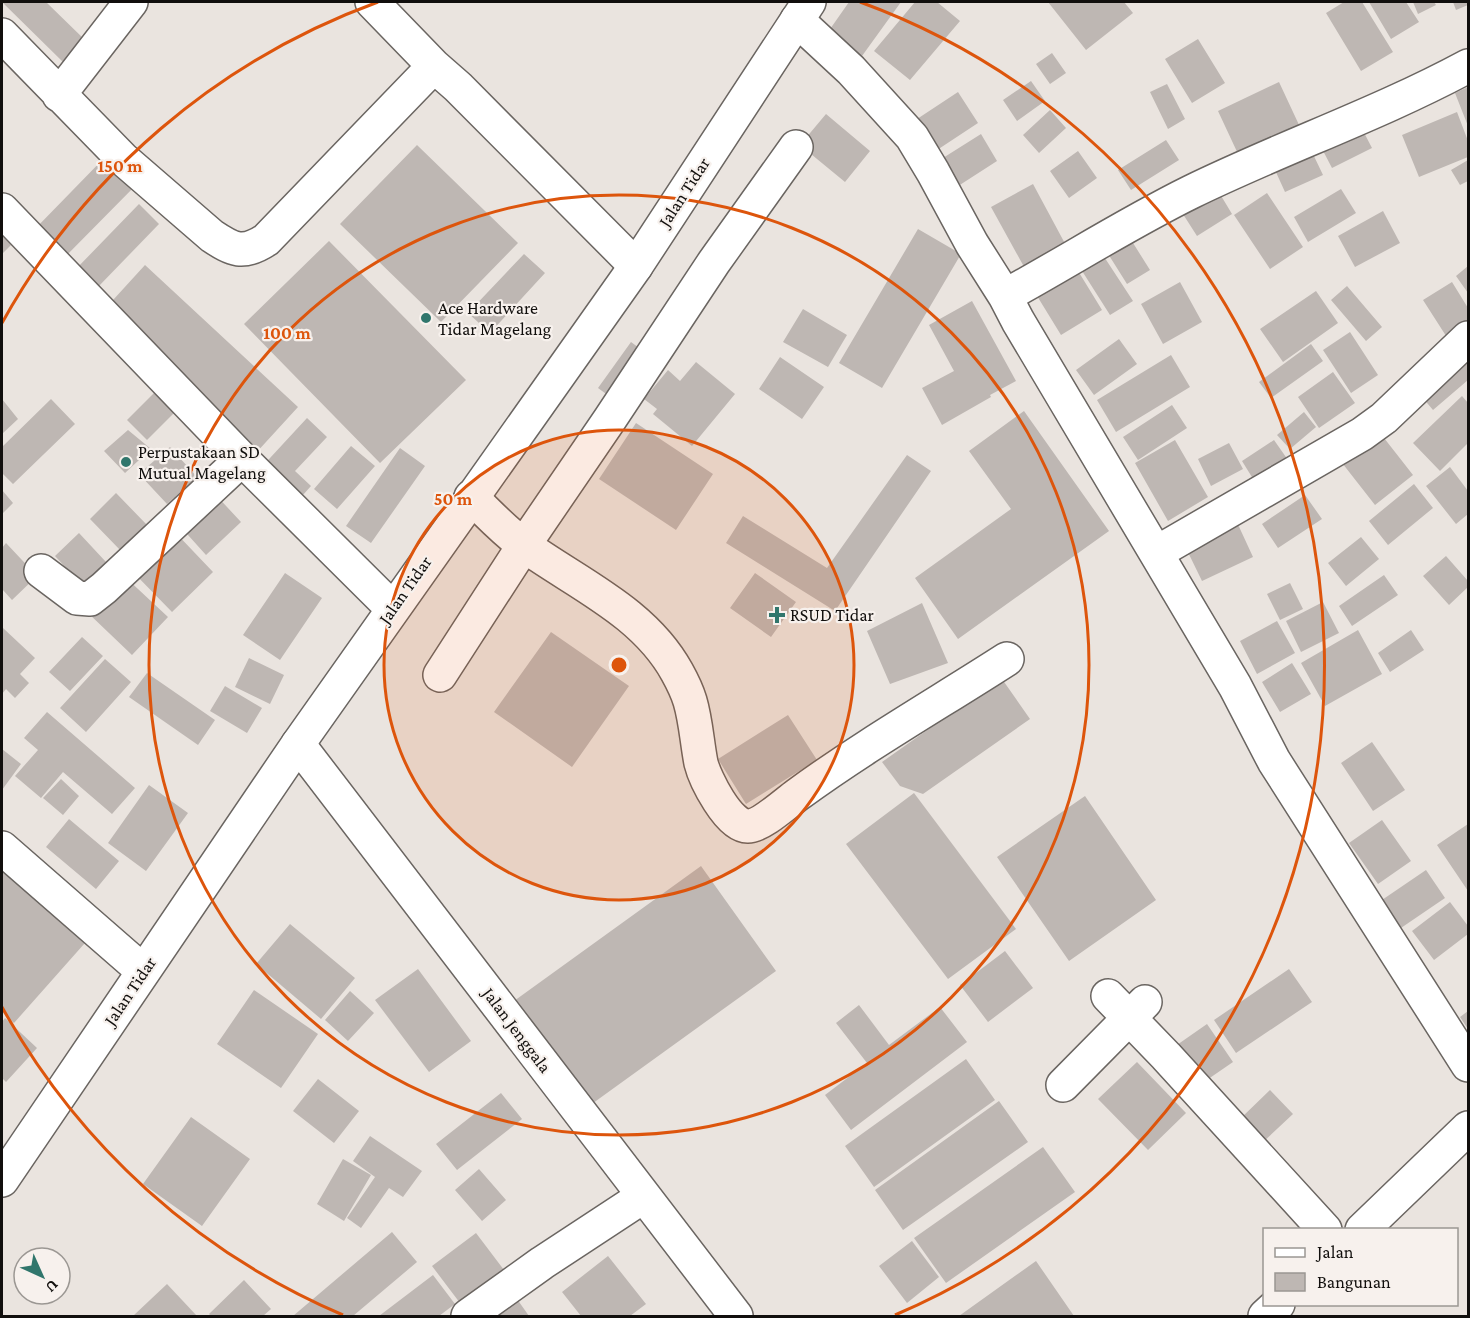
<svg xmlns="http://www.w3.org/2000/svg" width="1470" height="1318" font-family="'Crimson Pro',serif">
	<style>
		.building { fill: #beb7b3 }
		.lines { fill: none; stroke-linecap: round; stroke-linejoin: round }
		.minor-casing { stroke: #6a6561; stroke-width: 36 }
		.major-casing { stroke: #6a6561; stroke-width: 36 }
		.minor { stroke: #fff; stroke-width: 33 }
		.major { stroke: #fff; stroke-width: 33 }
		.ring { fill: none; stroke: #dd550c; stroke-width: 3 }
		.poi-dot { fill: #30766c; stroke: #f7f1ed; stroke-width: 2 }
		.labels { text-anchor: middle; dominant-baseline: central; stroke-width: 4.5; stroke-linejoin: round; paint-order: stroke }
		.street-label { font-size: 18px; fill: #110f0d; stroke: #f7f1ed }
		.poi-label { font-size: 18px; fill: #110f0d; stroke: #f7f1ed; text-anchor: start }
		.centre { fill: #dd550c; stroke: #f7f1ed; stroke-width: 3 }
		.ring-label { font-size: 18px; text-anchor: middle; font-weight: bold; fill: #dd550c; stroke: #f7f1ed; stroke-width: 4.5; stroke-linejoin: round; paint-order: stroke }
	</style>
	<rect width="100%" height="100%" fill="#eae4df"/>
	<path class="building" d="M 2,2 L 46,2 L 85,40 L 63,62 Z
		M 849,2 L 901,2 L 862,56 L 828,32 Z
		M 915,2 L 937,2 L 960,21 L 910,80 L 874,51 Z
		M 1048,2 L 1124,2 L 1133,13 L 1086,50 Z
		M 1344,2 L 1362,2 L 1393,52 L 1361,71 L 1326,13 Z
		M 1369,2 L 1406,2 L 1419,22 L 1391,39 Z
		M 1413,2 L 1434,2 L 1436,5 L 1418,14 Z
		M 1453,2 L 1468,2 L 1468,5 L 1456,10 Z
		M 1198,39 L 1225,83 L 1192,103 L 1165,59 Z
		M 1052,53 L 1066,73 L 1050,84 L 1036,64 Z
		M 1031,81 L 1045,101 L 1017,121 L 1003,100 Z
		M 1279,82 L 1300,127 L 1239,156 L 1218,111 Z
		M 1167,84 L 1185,119 L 1168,129 L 1150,92 Z
		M 1468,87 L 1468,126 L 1455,93 Z
		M 958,92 L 978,123 L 931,154 L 911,123 Z
		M 1050,110 L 1066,128 L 1039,153 L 1023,135 Z
		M 1457,112 L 1468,141 L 1468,157 L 1419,177 L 1402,135 Z
		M 826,114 L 870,151 L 845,182 L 800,145 Z
		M 1360,125 L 1372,148 L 1332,168 L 1320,145 Z
		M 981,134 L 997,161 L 952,190 L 935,163 Z
		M 1166,140 L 1179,160 L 1131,190 L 1118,170 Z
		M 417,145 L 518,243 L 441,322 L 340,224 Z
		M 1078,151 L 1097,178 L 1069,198 L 1050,171 Z
		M 1312,152 L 1323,175 L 1285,192 L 1275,170 Z
		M 109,153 L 139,182 L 62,260 L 33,231 Z
		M 1468,160 L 1468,181 L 1460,185 L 1451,170 Z
		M 1033,184 L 1069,251 L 1028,274 L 991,207 Z
		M 1217,189 L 1232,214 L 1197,236 L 1181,211 Z
		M 1341,189 L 1356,213 L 1308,242 L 1294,217 Z
		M 1267,193 L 1303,247 L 1270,269 L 1234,215 Z
		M 139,204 L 159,224 L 97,288 L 76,269 Z
		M 1383,211 L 1400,243 L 1355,267 L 1338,236 Z
		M 918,229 L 961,254 L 882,388 L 839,363 Z
		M 2,235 L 11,245 L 2,254 Z
		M 1128,235 L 1150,270 L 1127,284 L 1105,249 Z
		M 329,241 L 466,380 L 380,463 L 244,324 Z
		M 1099,249 L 1133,301 L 1110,315 L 1077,263 Z
		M 524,254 L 545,273 L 490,333 L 468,313 Z
		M 145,265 L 298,407 L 255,454 L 103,311 Z
		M 1075,266 L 1102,310 L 1061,335 L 1034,291 Z
		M 1468,266 L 1468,293 L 1456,276 Z
		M 1180,282 L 1202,322 L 1163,344 L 1141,304 Z
		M 1452,282 L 1468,308 L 1468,327 L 1448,339 L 1423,300 Z
		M 1347,286 L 1382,327 L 1366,341 L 1331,300 Z
		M 1316,291 L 1338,323 L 1283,362 L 1260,329 Z
		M 972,301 L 1016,381 L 990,395 L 991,397 L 942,425 L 922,388 L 954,371 L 929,325 Z
		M 803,309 L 847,335 L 828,367 L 783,342 Z
		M 1350,332 L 1378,375 L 1351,393 L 1323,350 Z
		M 1119,339 L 1137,364 L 1094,395 L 1076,370 Z
		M 631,342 L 646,353 L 613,399 L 598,388 Z
		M 1311,344 L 1323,361 L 1271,398 L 1259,382 Z
		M 1171,355 L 1190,387 L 1116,432 L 1097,400 Z
		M 1459,355 L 1468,366 L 1468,380 L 1433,410 L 1417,391 Z
		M 780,357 L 824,387 L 802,419 L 759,389 Z
		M 696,362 L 735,394 L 692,446 L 653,414 L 657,409 L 644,399 L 668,370 L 680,381 Z
		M 1333,372 L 1355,403 L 1319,428 L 1298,397 Z
		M 159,388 L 179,408 L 147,440 L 127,420 Z
		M 1462,396 L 1468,403 L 1468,443 L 1440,471 L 1413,443 Z
		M 2,399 L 18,419 L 2,434 Z
		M 51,399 L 75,424 L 13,484 L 2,473 L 2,447 Z
		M 1172,405 L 1187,428 L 1138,460 L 1123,437 Z
		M 1024,411 L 1109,531 L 958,639 L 915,578 L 1011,509 L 969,451 Z
		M 1304,412 L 1316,427 L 1290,449 L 1277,435 Z
		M 307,418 L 327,437 L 295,471 L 311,486 L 294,505 L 258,471 Z
		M 636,423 L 713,474 L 676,530 L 599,479 Z
		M 1377,429 L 1413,475 L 1375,505 L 1339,459 Z
		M 128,430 L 151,449 L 125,473 L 104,451 Z
		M 1175,440 L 1208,497 L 1168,521 L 1135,463 Z
		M 1274,440 L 1288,460 L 1255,482 L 1242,461 Z
		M 1229,443 L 1243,469 L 1211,486 L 1198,459 Z
		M 351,446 L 375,466 L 337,509 L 314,489 Z
		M 170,447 L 197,477 L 167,504 L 139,474 Z
		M 400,448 L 425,466 L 371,543 L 346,526 Z
		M 907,455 L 931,471 L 835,611 L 726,543 L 743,516 L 827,568 Z
		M 1450,467 L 1468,491 L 1468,514 L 1456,524 L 1426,486 Z
		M 1414,484 L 1433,508 L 1388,545 L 1369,521 Z
		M 2,490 L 13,503 L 2,514 Z
		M 116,493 L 148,526 L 122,552 L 90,519 Z
		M 214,493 L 241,522 L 206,555 L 179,525 Z
		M 1305,495 L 1322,519 L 1278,548 L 1262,524 Z
		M 1235,518 L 1253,557 L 1202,581 L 1183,542 Z
		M 173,530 L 213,572 L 172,612 L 131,570 Z
		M 79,533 L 106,562 L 82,585 L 55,556 Z
		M 1361,537 L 1379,559 L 1346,586 L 1328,563 Z
		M 6,543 L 37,576 L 12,600 L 2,589 L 2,548 Z
		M 1446,556 L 1468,581 L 1468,587 L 1449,605 L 1423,576 Z
		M 285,573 L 322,598 L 280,660 L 243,635 Z
		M 755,573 L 796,602 L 771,637 L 730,608 Z
		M 123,575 L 168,617 L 132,655 L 87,612 Z
		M 1384,575 L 1398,595 L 1352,626 L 1339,606 Z
		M 1290,583 L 1303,609 L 1280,620 L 1267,594 Z
		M 1323,602 L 1339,633 L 1301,652 L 1286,621 Z
		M 922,603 L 948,663 L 890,684 L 867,631 Z
		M 1277,621 L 1295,653 L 1257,674 L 1240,641 Z
		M 3,628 L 35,658 L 20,674 L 29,683 L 15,698 L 6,689 L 2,694 L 2,629 Z
		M 1358,630 L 1382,674 L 1325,706 L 1301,663 Z
		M 1411,630 L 1424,650 L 1390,672 L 1378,653 Z
		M 551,632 L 629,686 L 572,767 L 494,712 Z
		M 82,637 L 103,656 L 70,691 L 49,672 Z
		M 249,658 L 284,675 L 270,704 L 235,687 Z
		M 105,659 L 131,682 L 86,732 L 60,708 Z
		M 1292,663 L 1311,694 L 1280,712 L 1262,682 Z
		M 147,673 L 215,720 L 198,745 L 129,697 Z
		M 1002,679 L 1030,719 L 923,794 L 900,786 L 882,762 L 933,726 L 926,716 Z
		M 225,686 L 262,708 L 247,733 L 210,711 Z
		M 47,712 L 135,788 L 112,814 L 63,772 L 41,798 L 15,776 L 38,750 L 24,738 Z
		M 788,715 L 817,760 L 746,804 L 718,759 Z
		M 1372,742 L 1405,790 L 1373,811 L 1341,763 Z
		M 2,749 L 21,764 L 2,790 Z
		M 61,779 L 79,796 L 63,815 L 43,798 Z
		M 149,785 L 188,813 L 146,871 L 108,843 Z
		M 914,793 L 1016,929 L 948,979 L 846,844 Z
		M 1085,796 L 1156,900 L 1069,961 L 997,857 Z
		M 69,819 L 119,861 L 96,889 L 46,847 Z
		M 1382,820 L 1411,861 L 1378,884 L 1349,843 Z
		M 1468,824 L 1468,891 L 1437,845 Z
		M 2,855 L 92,935 L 14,1023 L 2,1012 Z
		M 701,866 L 776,971 L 589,1106 L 514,1001 Z
		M 1426,870 L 1445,898 L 1398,930 L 1379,902 Z
		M 1450,902 L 1468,926 L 1468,934 L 1434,960 L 1412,931 Z
		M 290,924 L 355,978 L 321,1019 L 256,964 Z
		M 1005,951 L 1033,988 L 988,1022 L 960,985 Z
		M 418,969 L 471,1041 L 429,1072 L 375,1000 Z
		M 1289,969 L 1312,1002 L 1236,1053 L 1214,1020 Z
		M 254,990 L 318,1034 L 281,1088 L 217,1044 Z
		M 350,991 L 374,1013 L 348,1041 L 325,1020 Z
		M 859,1005 L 889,1045 L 940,1007 L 967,1042 L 851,1130 L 825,1095 L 867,1063 L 836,1023 Z
		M 1468,1011 L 1468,1029 L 1460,1017 Z
		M 5,1018 L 37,1048 L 6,1082 L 2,1078 L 2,1022 Z
		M 1207,1024 L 1233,1062 L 1201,1084 L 1174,1047 Z
		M 966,1059 L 995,1100 L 874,1187 L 845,1146 Z
		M 1137,1062 L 1186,1113 L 1148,1150 L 1098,1099 Z
		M 318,1079 L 359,1111 L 334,1143 L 293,1111 Z
		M 1270,1090 L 1293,1114 L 1262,1143 L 1240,1119 Z
		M 501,1093 L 522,1119 L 457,1170 L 436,1144 Z
		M 999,1101 L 1028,1142 L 903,1230 L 875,1190 Z
		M 191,1117 L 250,1159 L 202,1226 L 143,1184 Z
		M 370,1136 L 422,1171 L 403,1197 L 389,1188 L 361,1228 L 347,1218 L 375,1177 L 353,1161 Z
		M 1043,1147 L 1075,1192 L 946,1283 L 914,1238 Z
		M 343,1159 L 371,1175 L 344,1221 L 317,1204 Z
		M 479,1169 L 506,1200 L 482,1221 L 455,1190 Z
		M 392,1232 L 417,1262 L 353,1316 L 293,1316 Z
		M 476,1233 L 504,1270 L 460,1303 L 432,1266 Z
		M 912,1241 L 939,1277 L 907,1303 L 879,1266 Z
		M 608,1256 L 646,1304 L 630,1316 L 581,1316 L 562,1292 Z
		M 1036,1261 L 1074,1316 L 959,1316 Z
		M 433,1275 L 455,1304 L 439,1316 L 379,1316 Z
		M 244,1280 L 271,1309 L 263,1316 L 211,1316 L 209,1314 Z
		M 167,1284 L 197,1316 L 133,1316 Z
		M 517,1299 L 529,1316 L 493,1316 Z"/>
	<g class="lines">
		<defs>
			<path id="minor" d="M 372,2 L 434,66
				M 797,20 L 851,70 L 912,137 L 933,172 L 972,244 L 1005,296 L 1018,321 L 1235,686 L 1274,761 L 1468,1065
				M 2,35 L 123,159 L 212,236 C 233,250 243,255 266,240 L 434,66 L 458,87 L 636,266
				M 59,95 L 131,2
				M 2,210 L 242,459 L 392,608
				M 1005,296 C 1067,262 1128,223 1191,192 C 1283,147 1379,114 1468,66
				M 471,497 C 488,513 505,532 525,546 C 578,584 644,612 677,672 C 682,681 687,691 690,701 C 696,721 697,743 701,763 C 705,779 729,827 748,826 C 761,826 786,803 797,795 C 864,746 937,704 1007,659
				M 1156,553 L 1362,434 L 1384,418 L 1468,338
				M 41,571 L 77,598 L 90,599 L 104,588 L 242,459
				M 440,675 L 524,545 L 610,419 L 714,262 L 796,147
				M 298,744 L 736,1316
				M 2,848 L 143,971
				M 1108,996 L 1166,1056 L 1325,1230
				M 1063,1085 L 1145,1002
				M 1362,1230 L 1468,1128
				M 468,1316 L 542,1263 L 644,1196
				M 1265,1316 L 1278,1304"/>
			<path id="major" d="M 2,1180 L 298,744 L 636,266 L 809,2"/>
		</defs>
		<use href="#minor" class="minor-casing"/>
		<use href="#major" class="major-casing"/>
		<use href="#minor" class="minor"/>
		<use href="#major" class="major"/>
	</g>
	<circle cx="619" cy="665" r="235" fill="#dd550c" fill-opacity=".12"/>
	<g class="ring">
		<circle cx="619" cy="665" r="235"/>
		<circle cx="619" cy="665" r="470"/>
		<path d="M343 1315A706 706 0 0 1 2 1007M2 323A706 706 0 0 1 378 2M860 2A706 706 0 0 1 895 1315"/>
	</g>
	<g class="poi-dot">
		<circle cx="426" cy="318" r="6"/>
		<circle cx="126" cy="462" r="6"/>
		<path d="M774 606h6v6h6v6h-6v6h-6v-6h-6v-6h6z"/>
	</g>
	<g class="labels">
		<g class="street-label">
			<text transform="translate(684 192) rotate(-57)">Jalan Tidar</text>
			<text transform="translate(405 590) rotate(-55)">Jalan Tidar</text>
			<text transform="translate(130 991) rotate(-56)">Jalan Tidar</text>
			<text transform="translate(517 1030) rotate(53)">Jalan Jenggala</text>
		</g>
		<g class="poi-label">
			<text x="438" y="308">Ace Hardware<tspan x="438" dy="21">Tidar Magelang</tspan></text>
			<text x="138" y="452">Perpustakaan SD<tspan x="138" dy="21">Mutual Magelang</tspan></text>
			<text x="790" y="615">RSUD Tidar</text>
		</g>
	</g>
	<circle cx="619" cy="665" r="9" class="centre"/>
	<g class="ring-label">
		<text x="120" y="172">150 m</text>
		<text x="287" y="339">100 m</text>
		<text x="453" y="505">50 m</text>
	</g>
	<rect width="1470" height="1318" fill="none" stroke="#110f0d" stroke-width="6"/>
	<rect x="1263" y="1228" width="195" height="78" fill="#f7f1ed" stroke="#9b9793" stroke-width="1.5"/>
	<rect x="1275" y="1248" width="30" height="9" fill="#ffffff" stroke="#9b9793" stroke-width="1.5"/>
	<text x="1317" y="1258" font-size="18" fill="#110f0d">Jalan</text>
	<rect x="1275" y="1273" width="30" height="18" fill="#beb7b3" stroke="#9b9793" stroke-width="1.5"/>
	<text x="1317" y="1288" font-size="18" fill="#110f0d">Bangunan</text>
	<g transform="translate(42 1276) rotate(135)"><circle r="28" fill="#f7f1ed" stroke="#9b9793" stroke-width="1.5"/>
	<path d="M0-4.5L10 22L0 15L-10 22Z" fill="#30766c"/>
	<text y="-9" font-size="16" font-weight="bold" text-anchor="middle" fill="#110f0d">U</text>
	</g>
</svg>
